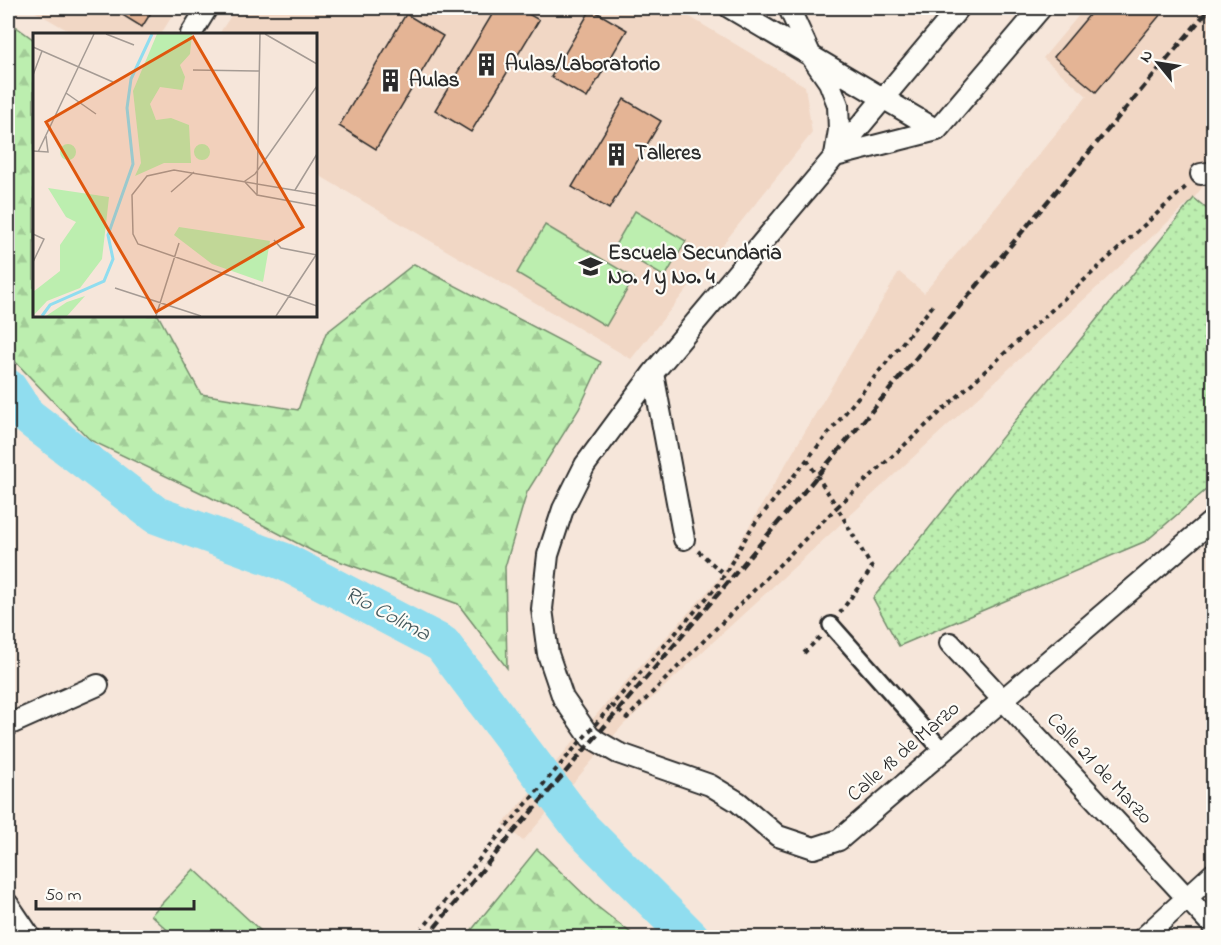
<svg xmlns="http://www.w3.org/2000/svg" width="1221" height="945" font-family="'Indie Flower',sans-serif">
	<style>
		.built { fill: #f1d7c5 }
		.grass { fill: url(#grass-dots); stroke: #748c6d; stroke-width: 1.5 }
		.forest { fill: url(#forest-firs); stroke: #748c6d; stroke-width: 1.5 }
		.garden { fill: #bceeaf; stroke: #748c6d; stroke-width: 1.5 }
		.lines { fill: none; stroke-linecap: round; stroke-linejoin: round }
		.river { stroke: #90ddef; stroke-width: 38 }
		.building { fill: #e4b495; stroke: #2b2b2b; stroke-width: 1.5 }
		.pedestrian-casing { stroke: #2b2b2b; stroke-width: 20 }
		.minor-casing { stroke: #2b2b2b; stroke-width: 24 }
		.path { stroke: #2b2b2b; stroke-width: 4; stroke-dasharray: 4.5 4.5; stroke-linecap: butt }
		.pedestrian { stroke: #fdfcf7; stroke-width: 15 }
		.minor { stroke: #fdfcf7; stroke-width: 20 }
		.rail { stroke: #2b2b2b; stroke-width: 4.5; stroke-dasharray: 9 4.5; stroke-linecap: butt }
		.path-bridge { stroke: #2b2b2b; stroke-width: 4; stroke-dasharray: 4.5 4.5; stroke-linecap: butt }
		.labels { text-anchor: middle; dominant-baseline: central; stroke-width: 4.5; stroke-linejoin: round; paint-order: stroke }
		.poi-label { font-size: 21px; font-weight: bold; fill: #2b2b2b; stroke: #fdfcf7; text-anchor: start }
		.street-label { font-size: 21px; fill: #2b2b2b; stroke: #fdfcf7 }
		.water-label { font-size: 22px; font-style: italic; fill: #44585c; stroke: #fdfcf7 }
		.inset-river { fill: none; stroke: #90ddef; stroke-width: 3 }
		.inset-road { fill: none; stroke: #a59b94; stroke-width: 1.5 }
		.view { fill: #df570e; fill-opacity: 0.15; stroke: #df570e; stroke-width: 3 }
		.inset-edge { fill: none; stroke: #2b2b2b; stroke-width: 3 }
	</style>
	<defs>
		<pattern id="grass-dots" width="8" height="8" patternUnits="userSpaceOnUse" patternTransform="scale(1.5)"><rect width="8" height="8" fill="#bceeaf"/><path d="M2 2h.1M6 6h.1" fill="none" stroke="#a2cc97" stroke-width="1.8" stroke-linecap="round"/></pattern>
		<pattern id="forest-firs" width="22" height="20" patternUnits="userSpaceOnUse" patternTransform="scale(1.5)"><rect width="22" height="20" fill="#bceeaf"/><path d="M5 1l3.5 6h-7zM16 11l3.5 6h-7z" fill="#a2cc97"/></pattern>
	</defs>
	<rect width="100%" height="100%" fill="#f6e6da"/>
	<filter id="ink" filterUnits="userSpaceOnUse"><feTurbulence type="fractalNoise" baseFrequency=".0167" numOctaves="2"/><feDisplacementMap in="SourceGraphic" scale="12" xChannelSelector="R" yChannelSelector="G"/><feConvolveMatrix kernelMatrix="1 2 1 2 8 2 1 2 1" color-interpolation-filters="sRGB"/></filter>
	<g filter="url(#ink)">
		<path class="built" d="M 29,8 L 177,8 L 161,34 L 74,34 Z
			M 236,8 L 675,8 L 805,86 L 812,133 L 631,359 L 315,173 L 315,34 L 219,34 Z
			M 1085,8 L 1213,8 L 1213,173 L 1194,198 L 623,725 L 523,841 L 503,824 L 603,707 L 717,581 L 899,272 L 924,293 L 1087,96 L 1043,58 Z"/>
		<path class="grass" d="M 1194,198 L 1213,214 L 1213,484 L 1146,541 L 899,646 L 873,598 Z"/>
		<path class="forest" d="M 8,21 L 34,40 L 34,315 L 158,315 L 201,394 L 298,410 L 326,333 L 414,264 L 601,362 L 579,409 L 527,492 L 505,567 L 507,668 L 458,604 L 314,552 L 208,496 L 90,440 L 8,354 Z
			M 537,849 L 594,904 L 636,937 L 466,937 Z"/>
		<path class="garden" d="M 635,211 L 686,241 L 665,277 L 614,247 Z
			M 545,225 L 634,278 L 606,326 L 517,273 Z
			M 194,869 L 263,933 L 258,937 L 175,937 L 151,915 Z"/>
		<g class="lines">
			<path class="river" d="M 8,388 L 26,415 L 156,515 L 285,562 L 442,644 L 582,829 L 691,938"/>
		</g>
		<path class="building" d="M 118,8 L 154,8 L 142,27 L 116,11 Z
			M 496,8 L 518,8 L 539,20 L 471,132 L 435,110 Z
			M 1095,8 L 1166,8 L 1096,92 L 1054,57 Z
			M 591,9 L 627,30 L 587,98 L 551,77 Z
			M 406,14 L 443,36 L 376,149 L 339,126 Z
			M 624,99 L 661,121 L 609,209 L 572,187 Z"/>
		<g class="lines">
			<defs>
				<path id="pedestrian" d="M 831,625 L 943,751"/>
				<path id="minor" d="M 730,8 L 937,130
					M 789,8 L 811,56 L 829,82 L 838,105 L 839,130 L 835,155
					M 959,8 L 653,373 L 585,465 L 563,509 L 548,555 L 542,609 L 548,654 L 563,698 L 590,737 L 618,753 L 710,785 L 738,802 L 778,836 L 814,848 L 839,840 L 1214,519
					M 191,34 L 207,8
					M 835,156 L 937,130 L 1041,8
					M 1201,174 L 1214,172
					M 653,373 L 684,539
					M 950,643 L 1214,927
					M 8,725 L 98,685
					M 8,904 L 31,938
					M 1143,938 L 1214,873"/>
			</defs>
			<use href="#pedestrian" class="pedestrian-casing"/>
			<use href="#minor" class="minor-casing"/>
			<path class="path" d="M 807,460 L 837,507 L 627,718 L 612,705 L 719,584 L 752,527 L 935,303
				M 698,551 L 724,574
				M 840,613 L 872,568 L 837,507 L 1188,185
				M 804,653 L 820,637
				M 415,938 L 495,840"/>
			<use href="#pedestrian" class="pedestrian"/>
			<use href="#minor" class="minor"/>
			<path class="rail" d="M 426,938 L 502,846 L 724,587 L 1210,8"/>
			<path class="path-bridge" d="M 495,840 L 612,705"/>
		</g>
	</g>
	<defs>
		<symbol id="building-bare" viewBox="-9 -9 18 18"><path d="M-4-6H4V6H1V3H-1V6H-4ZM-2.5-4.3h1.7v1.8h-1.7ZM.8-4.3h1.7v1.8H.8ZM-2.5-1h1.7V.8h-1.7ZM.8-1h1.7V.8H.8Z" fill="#2b2b2b" stroke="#fdfcf7" stroke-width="2.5" paint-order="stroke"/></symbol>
		<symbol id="school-bare" viewBox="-9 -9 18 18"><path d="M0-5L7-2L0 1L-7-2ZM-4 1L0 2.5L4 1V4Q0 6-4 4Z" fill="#2b2b2b" stroke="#fdfcf7" stroke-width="2.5" paint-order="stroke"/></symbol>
	</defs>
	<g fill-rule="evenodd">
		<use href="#building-bare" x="470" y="48" width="33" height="33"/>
		<use href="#building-bare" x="374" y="64" width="33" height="33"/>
		<use href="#building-bare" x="600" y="138" width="33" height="33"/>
		<use href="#school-bare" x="574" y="250" width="33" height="33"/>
	</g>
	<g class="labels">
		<g class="poi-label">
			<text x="505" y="65">Aulas/Laboratorio</text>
			<text x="409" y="81">Aulas</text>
			<text x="635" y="154">Talleres</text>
			<text x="608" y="254">Escuela Secundaria<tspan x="608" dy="24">No. 1 y No. 4</tspan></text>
		</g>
		<g class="street-label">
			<text transform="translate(904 752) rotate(-41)">Calle 18 de Marzo</text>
			<text transform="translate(1099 769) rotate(47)">Calle 21 de Marzo</text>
		</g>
		<g class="water-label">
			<text transform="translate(387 615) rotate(28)">Río Colima</text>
		</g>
	</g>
	<g transform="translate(33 33)">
		<rect width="284" height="284" fill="#f6e6da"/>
		<path d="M 146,194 L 237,208 L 230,249 L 179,231 L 141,202 Z" fill="#bceeaf"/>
		<path d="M 124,1 L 159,1 L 157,21 L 147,32 L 152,44 L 149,57 L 127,54 L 117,71 L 123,87 L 138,85 L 156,92 L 158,130 L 131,130 L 102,143 L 108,130 L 100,58 ZM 15,155 L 76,164 L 69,226 L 47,255 L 14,268 L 0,283 L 0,259 L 27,238 L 27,212 L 43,189 L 33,184 Z" fill="#bceeaf"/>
		<path d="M 52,263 L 34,283 L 13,283 L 34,269 Z" fill="#bceeaf"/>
		<path d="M27 119a8 8 0 1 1 16 0a8 8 0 1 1-16 0ZM161 119a8 8 0 1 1 16 0a8 8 0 1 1-16 0Z" fill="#bceeaf"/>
		<path class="inset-river" d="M 9,283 L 17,272 L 71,248 L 80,226 L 75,202 L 100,131 L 94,75 L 98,46 L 119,1"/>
		<path class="inset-road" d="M 73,1 L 101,12M 232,1 L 284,31M 0,14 L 80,49M 160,37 L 226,38M 0,42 L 9,18M 33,60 L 63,81M 0,118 L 15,119 L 13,103M 5,119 L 61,1M 211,148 L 224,162 L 284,173M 212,148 L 222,141 L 284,53M 262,157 L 284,121M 138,159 L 161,139M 284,161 L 141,137 L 114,143 L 99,162 L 100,201 L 105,211 L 284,273M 224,162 L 227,1M 0,201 L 11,206 L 0,229M 241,207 L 248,215 L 284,222M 82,255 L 168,283M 123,283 L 146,210M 243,283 L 283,222"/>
		<path class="view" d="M 160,4 L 270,194 L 123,279 L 13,89 Z"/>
		<rect width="284" height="284" class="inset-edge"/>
	</g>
	<rect width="1221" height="945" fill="none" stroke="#fdfcf7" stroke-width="30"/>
	<rect x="15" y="15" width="1191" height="915" fill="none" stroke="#2b2b2b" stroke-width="2" filter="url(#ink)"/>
	<g transform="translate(1158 63) rotate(300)" stroke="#fdfcf7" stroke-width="4.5" paint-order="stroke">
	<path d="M0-4.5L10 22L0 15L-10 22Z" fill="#2b2b2b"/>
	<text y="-9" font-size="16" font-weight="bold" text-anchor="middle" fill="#2b2b2b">N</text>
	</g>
	<path d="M36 900v9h158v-9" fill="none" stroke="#2b2b2b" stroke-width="3"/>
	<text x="45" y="900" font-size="18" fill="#2b2b2b" stroke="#fdfcf7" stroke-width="4.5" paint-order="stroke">50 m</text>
</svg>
